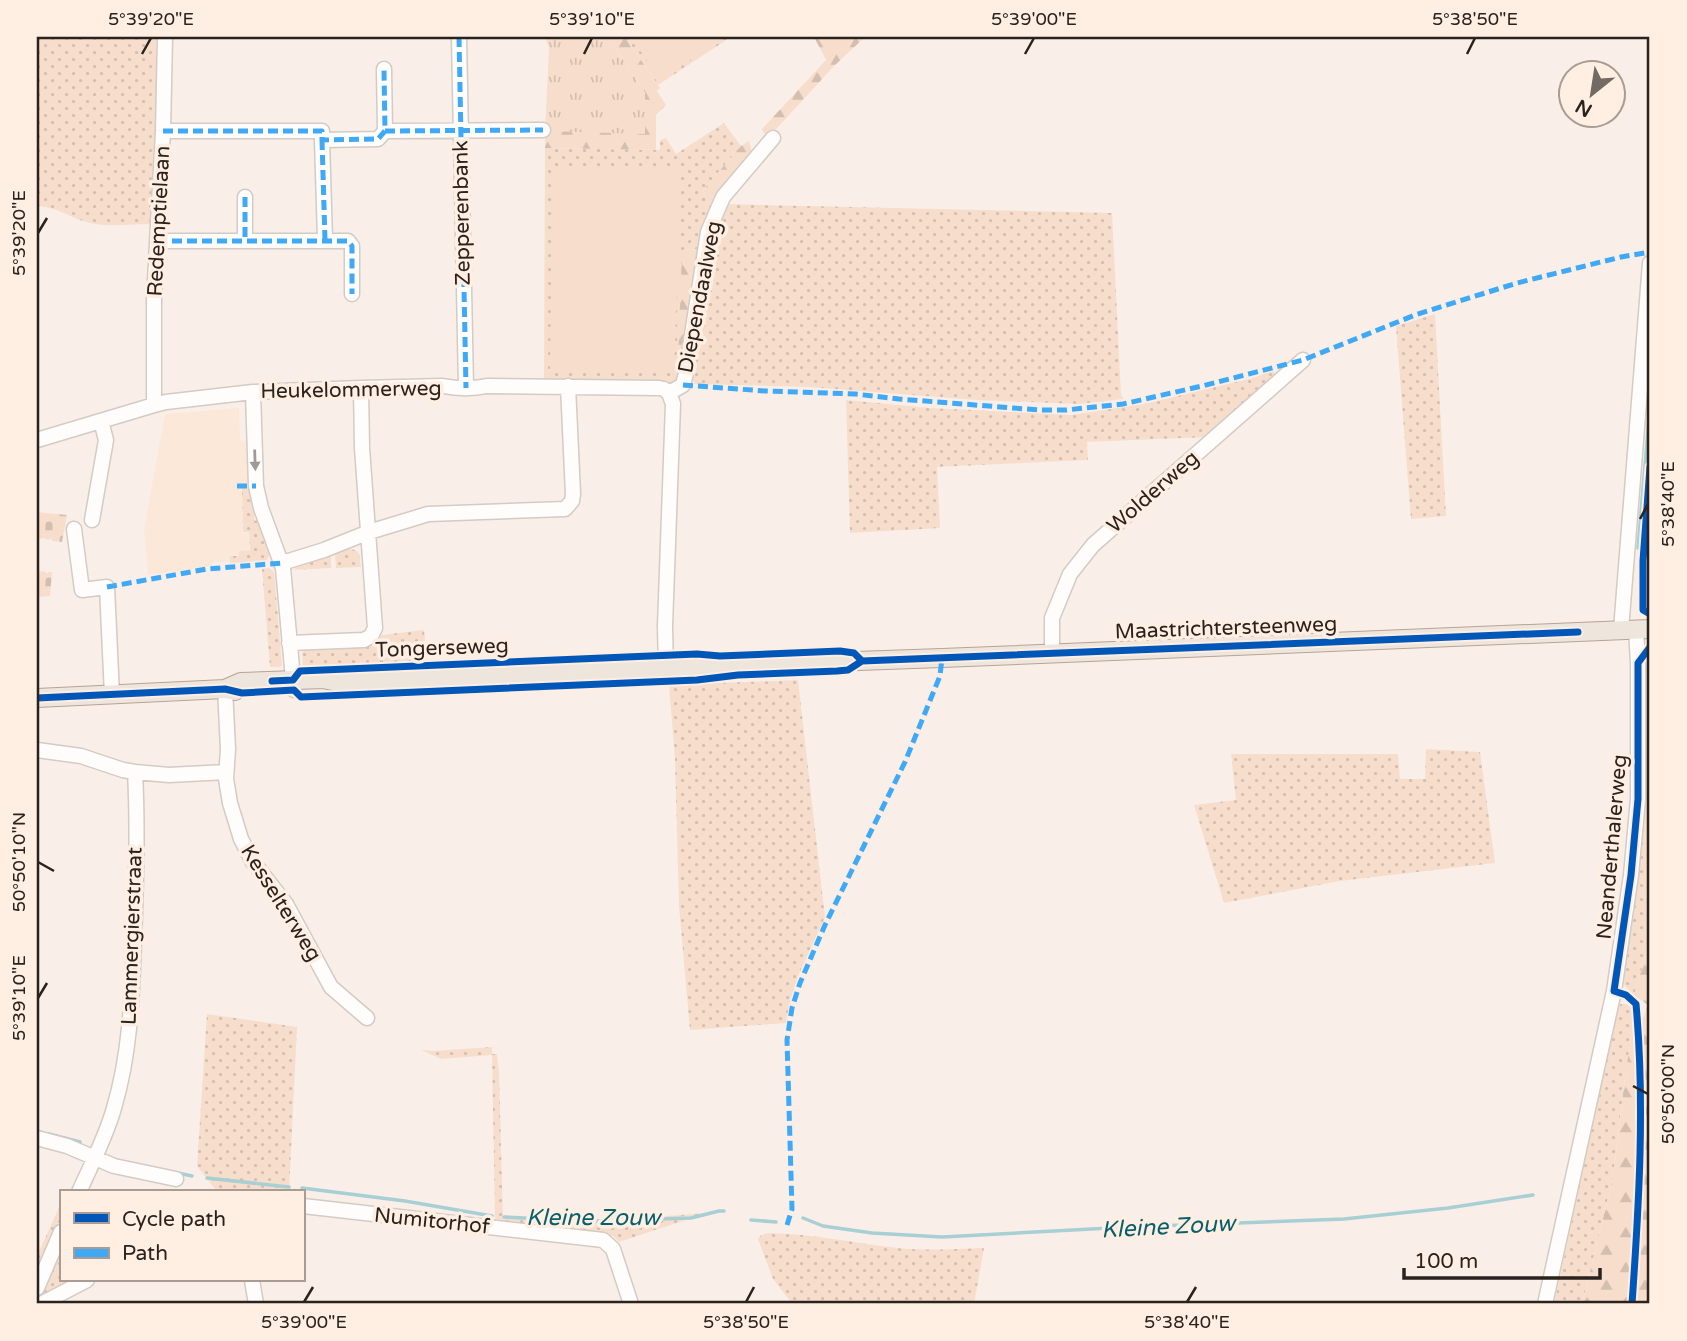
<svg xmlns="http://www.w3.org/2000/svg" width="1687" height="1341" font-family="'Varela Round',sans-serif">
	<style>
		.built { fill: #fce8d9 }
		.grass { fill: url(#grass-dots) }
		.forest { fill: url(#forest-firs) }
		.cemetery { fill: url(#cemetery-stones) }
		.park { fill: url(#park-tufts) }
		.pitch { fill: #f7decc }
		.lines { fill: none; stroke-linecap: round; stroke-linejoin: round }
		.stream { stroke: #a7cfd4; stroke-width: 3.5 }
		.minor-casing { stroke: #d3cbc4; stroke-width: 17 }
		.major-casing { stroke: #b6a494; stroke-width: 20 }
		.minor { stroke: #fefdfc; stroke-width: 14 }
		.major { stroke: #eee5dd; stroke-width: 18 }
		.quiet { stroke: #3fa9f5; stroke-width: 5; stroke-dasharray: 10 5; stroke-linecap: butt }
		.cycleway-casing { stroke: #ffeee2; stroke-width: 11 }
		.cycleway { stroke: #0057b8; stroke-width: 7 }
		.oneway { fill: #9f9a97 }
		.ticks { fill: none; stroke: #2a221c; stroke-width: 2.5 }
		.labels { text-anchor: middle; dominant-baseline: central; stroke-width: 7; stroke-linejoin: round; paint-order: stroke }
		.street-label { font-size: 21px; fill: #2a221c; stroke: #ffeee2 }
		.water-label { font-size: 23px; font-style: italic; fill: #085f6c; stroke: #ffeee2 }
		.neatline { fill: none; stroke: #2a221c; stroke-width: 2.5 }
		.ticks-label { font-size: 18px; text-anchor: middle; fill: #2a221c }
	</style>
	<defs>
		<pattern id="grass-dots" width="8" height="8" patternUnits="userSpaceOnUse" patternTransform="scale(1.75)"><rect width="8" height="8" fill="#f7decc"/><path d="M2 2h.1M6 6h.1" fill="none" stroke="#d4beaf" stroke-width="1.8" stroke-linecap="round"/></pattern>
		<pattern id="forest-firs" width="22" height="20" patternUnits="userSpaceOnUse" patternTransform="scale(1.75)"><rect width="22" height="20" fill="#f7decc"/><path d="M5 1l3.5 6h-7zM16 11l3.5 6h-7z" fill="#d4beaf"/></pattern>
		<pattern id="cemetery-stones" width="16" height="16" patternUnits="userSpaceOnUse" patternTransform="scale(1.75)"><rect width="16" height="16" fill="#f7decc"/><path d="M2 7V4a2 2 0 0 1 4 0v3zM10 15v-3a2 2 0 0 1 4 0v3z" fill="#d4beaf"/></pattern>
		<pattern id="park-tufts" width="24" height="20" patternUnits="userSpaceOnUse" patternTransform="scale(1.75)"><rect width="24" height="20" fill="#f7decc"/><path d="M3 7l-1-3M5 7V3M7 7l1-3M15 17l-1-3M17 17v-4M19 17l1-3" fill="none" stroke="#d4beaf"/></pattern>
	</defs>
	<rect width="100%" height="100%" fill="#f9efe8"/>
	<path class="built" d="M 239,408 L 240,440 L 246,441 L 248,488 L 242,488 L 242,533 L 249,533 L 249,550 L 239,550 L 239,555 L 228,556 L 229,562 L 212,562 L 212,566 L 148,575 L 144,529 L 165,414 Z"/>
	<path class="grass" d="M 37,37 L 155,37 L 156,39 L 156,125 L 152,224 C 133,224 108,227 90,223 C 70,218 58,207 37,206 Z
		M 625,37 L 731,37 L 658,85 Z
		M 724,123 L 741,146 L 703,190 L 709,205 L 713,209 L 700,249 L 682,250 L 683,366 L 676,383 L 544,382 L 545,148 L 660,150 L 660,140 L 666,138 L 676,154 Z
		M 724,204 L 1112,213 L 1121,395 L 1124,399 L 1078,404 L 976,400 L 810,387 L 695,384 L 692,376 L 713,230 Z
		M 1435,314 L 1446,516 L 1411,519 L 1396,326 Z
		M 1273,371 L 1277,376 L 1208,437 L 1087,442 L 1088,460 L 937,467 L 940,528 L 850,533 L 846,400 L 930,408 L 1071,415 L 1144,404 L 1253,378 Z
		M 242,488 L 248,488 L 255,515 L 254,515 L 255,521 L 257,520 L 270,553 L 267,560 L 230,563 L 229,556 L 239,556 L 239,551 L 250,550 L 249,532 L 243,532 Z
		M 1650,507 L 1650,609 L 1646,605 L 1646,561 Z
		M 349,549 L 355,550 L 359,553 L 361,567 L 336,568 L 335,554 Z
		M 331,556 L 331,568 L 294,570 L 297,567 Z
		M 269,568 L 274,572 L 282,665 L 280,667 L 270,667 L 262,569 Z
		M 424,630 L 427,661 L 305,666 L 303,665 L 302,653 L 305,649 L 368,645 L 373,644 L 382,635 Z
		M 1650,657 L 1650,941 L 1634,995 L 1621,982 L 1637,870 L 1648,710 L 1647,665 Z
		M 798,680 L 825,917 L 798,976 L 790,1000 L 786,1023 L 690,1030 L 679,906 L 675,759 L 669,685 Z
		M 1426,749 L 1480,752 L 1495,863 L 1340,881 L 1224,903 L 1194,805 L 1236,800 L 1231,754 L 1398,754 L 1400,779 L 1425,779 Z
		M 1621,1004 L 1627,1004 L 1633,1010 L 1635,1016 L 1626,1069 L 1613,1178 L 1582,1304 L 1554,1304 C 1576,1205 1595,1105 1618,1006 Z
		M 207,1014 L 297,1027 L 289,1192 L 249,1192 L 215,1189 L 197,1166 Z
		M 492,1047 L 492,1054 L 497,1054 L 499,1072 L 503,1219 L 613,1220 L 707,1213 L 619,1242 L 613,1236 L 505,1224 L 495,1218 L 492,1055 L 441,1059 L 421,1050 L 433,1051 Z
		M 61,1203 L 61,1218 L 37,1273 L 37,1256 Z
		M 769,1233 C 813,1234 854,1243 898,1248 C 926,1251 955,1249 984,1248 L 974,1304 L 790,1304 L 791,1302 L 773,1279 L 758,1239 L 761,1235 Z
		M 61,1247 L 61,1280 L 80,1280 L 48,1297 L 41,1288 Z"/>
	<path class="forest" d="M 608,37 L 625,37 L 660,88 L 657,91 L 666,105 L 656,115 L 656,150 L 545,148 L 545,131 L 645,93 Z
		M 814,37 L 865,37 L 834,66 L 768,138 L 762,129 L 826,60 Z
		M 749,141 L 752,152 L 713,209 L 709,205 L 703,190 L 741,146 Z
		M 700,249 L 683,366 L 678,362 L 682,250 Z
		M 1650,941 L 1650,1304 L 1582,1304 L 1613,1178 L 1626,1069 L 1635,1016 L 1635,1017 L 1639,1016 L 1643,1018 L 1648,1005 L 1634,995 Z"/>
	<path class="cemetery" d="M 37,512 L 67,515 L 62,542 L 52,541 L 51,538 L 50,540 L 45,539 L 45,537 L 43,539 L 38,538 L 38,537 L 37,538 Z
		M 37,571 L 40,571 L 40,573 L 41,571 L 46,572 L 47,574 L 49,572 L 52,572 L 50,596 L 37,597 Z"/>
	<path class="park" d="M 545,37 L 608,37 L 645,93 L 645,134 L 545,131 L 549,48 Z"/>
	<path class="pitch" d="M 631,37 L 725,37 L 660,80 Z
		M 553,167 L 681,170 L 674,373 L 550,370 Z"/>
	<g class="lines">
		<path class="stream" d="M 1638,548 L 1650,406
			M 49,1134 L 80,1142
			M 178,1173 L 192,1176
			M 207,1178 L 289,1187
			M 302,1188 L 405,1201 L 492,1216
			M 504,1217 L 590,1221 L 691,1218 L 719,1211 L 724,1211
			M 803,1218 L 823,1226 L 872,1233 L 942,1237 L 1129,1227 L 1344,1219 L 1448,1208 L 1533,1195
			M 751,1220 L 776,1222"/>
		<defs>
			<path id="minor" d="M 459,37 L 466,388
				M 163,131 L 322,131 L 322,140 L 378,139 L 385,131 L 384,69
				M 385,131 L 543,130
				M 322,140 L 325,240
				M 245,197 L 245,240
				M 157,241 L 348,241 L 352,246 L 352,294
				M 253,392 L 256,486 L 261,508 L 283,568 L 294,690
				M 669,393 L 683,385 L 686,373 L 708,232 L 723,197 L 773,138
				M 154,405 L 154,299 L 163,131 L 165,37
				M 37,440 L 154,405 L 166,402 L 253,392 L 361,388 L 443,386 C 458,389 473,389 487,386 L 659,388 L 664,389 L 669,393
				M 92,520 L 106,440 L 101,421
				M 74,529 L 82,590 L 107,587 L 112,695
				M 282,563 L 324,550 L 369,532 L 428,514 L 565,509 L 572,501 L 573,494 L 568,386
				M 1621,630 L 1650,263
				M 289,643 L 364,640 L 371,636 L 375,628 L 362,448 L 361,388
				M 1052,653 L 1052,618 L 1070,574 L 1093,545 L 1303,360
				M 666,673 L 665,626 L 673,404 L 669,393
				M 225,689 L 228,749 L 226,779 L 230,803 L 241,839 L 253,862 L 286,904 L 331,987 L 367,1018
				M 37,750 L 81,756 L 123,770 L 135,772 L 169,775 L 226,772
				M 37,1138 L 67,1146 L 114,1166 L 176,1179
				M 79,1192 C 91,1165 106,1137 114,1108 C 130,1054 132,999 134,943 C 136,886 138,829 135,772
				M 303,1206 L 603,1240 L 613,1249 L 631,1304
				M 252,1280 L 256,1304
				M 37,1288 L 61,1232
				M 41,1304 L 87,1280
				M 1545,1304 L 1614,991 L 1631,875 L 1638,799 L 1638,663 L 1636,629"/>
			<path id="major" d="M 611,671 L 637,676 L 680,675 L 705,672 L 716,666 L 942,658 L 1650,629
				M 225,689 L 241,682 L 323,679 L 342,683 L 611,671 L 636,664 L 706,662
				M 37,698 L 225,689 L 235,691"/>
		</defs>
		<use href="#minor" class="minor-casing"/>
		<use href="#major" class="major-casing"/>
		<use href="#minor" class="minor"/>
		<use href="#major" class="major"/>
		<path class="quiet" d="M 459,37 L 466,388
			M 163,131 L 322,131 L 322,140 L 378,139 L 385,131 L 384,69
			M 385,131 L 543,130
			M 322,140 L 325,240
			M 245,197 L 245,240
			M 157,241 L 348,241 L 352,246 L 352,294
			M 683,385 L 765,391 L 855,394 L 899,399 L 1039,410 L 1066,410 L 1123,404 L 1202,386 L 1303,360 L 1415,315 L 1517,283 L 1621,257 L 1650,252
			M 237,486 L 256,486
			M 107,587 L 207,569 L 282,563
			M 787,1225 L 792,1209 L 787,1040 L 792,1008 L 800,983 L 825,925 L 905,762 L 940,676 L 942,658"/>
		<defs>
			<path id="cycleway" d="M 1650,467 L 1643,561 L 1643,610 L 1650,614
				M 272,681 L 293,680 L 300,671 L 697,654 L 720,656 L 840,651 L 854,653 L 862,661
				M 37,698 L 225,689 L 242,693 L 294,690 L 301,697 L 697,680 L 738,675 L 837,671 L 848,670 L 862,661 L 1578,632
				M 1632,1304 C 1639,1204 1645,1104 1636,1004 L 1626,995 L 1614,991 L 1631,875 L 1638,799 L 1638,663 L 1650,647"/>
		</defs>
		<use href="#cycleway" class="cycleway-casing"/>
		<use href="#cycleway" class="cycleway"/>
	</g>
	<defs><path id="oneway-solid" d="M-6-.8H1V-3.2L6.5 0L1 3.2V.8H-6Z" transform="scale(1.75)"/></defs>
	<use class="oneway" href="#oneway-solid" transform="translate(255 460) rotate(88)"/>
	<path class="ticks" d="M 142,54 L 151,38M 584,54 L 592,38M 1025,54 L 1034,38M 1467,54 L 1475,38M 38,233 L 47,218M 1640,519 L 1648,504M 38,862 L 54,871M 38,998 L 47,983M 1633,1086 L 1648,1094M 304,1302 L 313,1287M 746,1302 L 754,1287M 1187,1302 L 1196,1287"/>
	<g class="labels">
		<g class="street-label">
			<text transform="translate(462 213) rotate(-91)">Zepperenbank</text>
			<text transform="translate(159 221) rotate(-87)">Redemptielaan</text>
			<text transform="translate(700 297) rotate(-79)">Diependaalweg</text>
			<text transform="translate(351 390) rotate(-1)">Heukelommerweg</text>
			<text transform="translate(1153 492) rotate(-41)">Wolderweg</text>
			<text transform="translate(1226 628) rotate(-2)">Maastrichtersteenweg</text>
			<text transform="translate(442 648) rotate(-2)">Tongerseweg</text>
			<text transform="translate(1612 847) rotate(-85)">Neanderthalerweg</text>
			<text transform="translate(281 903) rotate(58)">Kesselterweg</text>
			<text transform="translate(132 936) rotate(-88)">Lammergierstraat</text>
			<text transform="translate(432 1221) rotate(6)">Numitorhof</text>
		</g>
		<g class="water-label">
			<text x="593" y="1218">Kleine Zouw</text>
			<text transform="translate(1168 1227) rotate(-3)">Kleine Zouw</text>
		</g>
	</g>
	<rect width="1687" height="1341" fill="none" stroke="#ffeee2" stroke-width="77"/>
	<rect x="60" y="1190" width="245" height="91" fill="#ffeee2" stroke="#aa9c93" stroke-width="2"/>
	<rect x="74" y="1213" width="35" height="10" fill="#0057b8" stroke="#aa9c93" stroke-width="2"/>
	<text x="122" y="1226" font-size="21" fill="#2a221c">Cycle path</text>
	<rect x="74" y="1248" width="35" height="10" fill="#3fa9f5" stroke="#aa9c93" stroke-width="2"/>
	<text x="122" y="1260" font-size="21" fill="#2a221c">Path</text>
	<g transform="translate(1592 94) rotate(210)"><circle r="33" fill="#ffeee2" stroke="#aa9c93" stroke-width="2"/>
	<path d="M0-5L12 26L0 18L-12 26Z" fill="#726a63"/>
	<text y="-10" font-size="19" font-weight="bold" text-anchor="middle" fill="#2a221c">N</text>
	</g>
	<path d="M1404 1268v10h196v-10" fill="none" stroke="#2a221c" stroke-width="3.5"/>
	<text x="1414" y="1268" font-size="21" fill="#2a221c" stroke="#ffeee2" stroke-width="5" paint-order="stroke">100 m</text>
	<rect x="38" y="38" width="1610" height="1264" class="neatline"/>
	<g class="ticks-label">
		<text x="151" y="25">5°39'20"E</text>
		<text x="592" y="25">5°39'10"E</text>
		<text x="1034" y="25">5°39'00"E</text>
		<text x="1475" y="25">5°38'50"E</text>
		<text transform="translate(19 233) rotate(-90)" y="6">5°39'20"E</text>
		<text transform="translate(1668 504) rotate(-90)" y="6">5°38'40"E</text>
		<text transform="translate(19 862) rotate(-90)" y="6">50°50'10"N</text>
		<text transform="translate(19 998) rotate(-90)" y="6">5°39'10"E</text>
		<text transform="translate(1668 1094) rotate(-90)" y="6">50°50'00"N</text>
		<text x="304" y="1328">5°39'00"E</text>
		<text x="746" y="1328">5°38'50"E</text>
		<text x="1187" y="1328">5°38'40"E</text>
	</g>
</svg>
